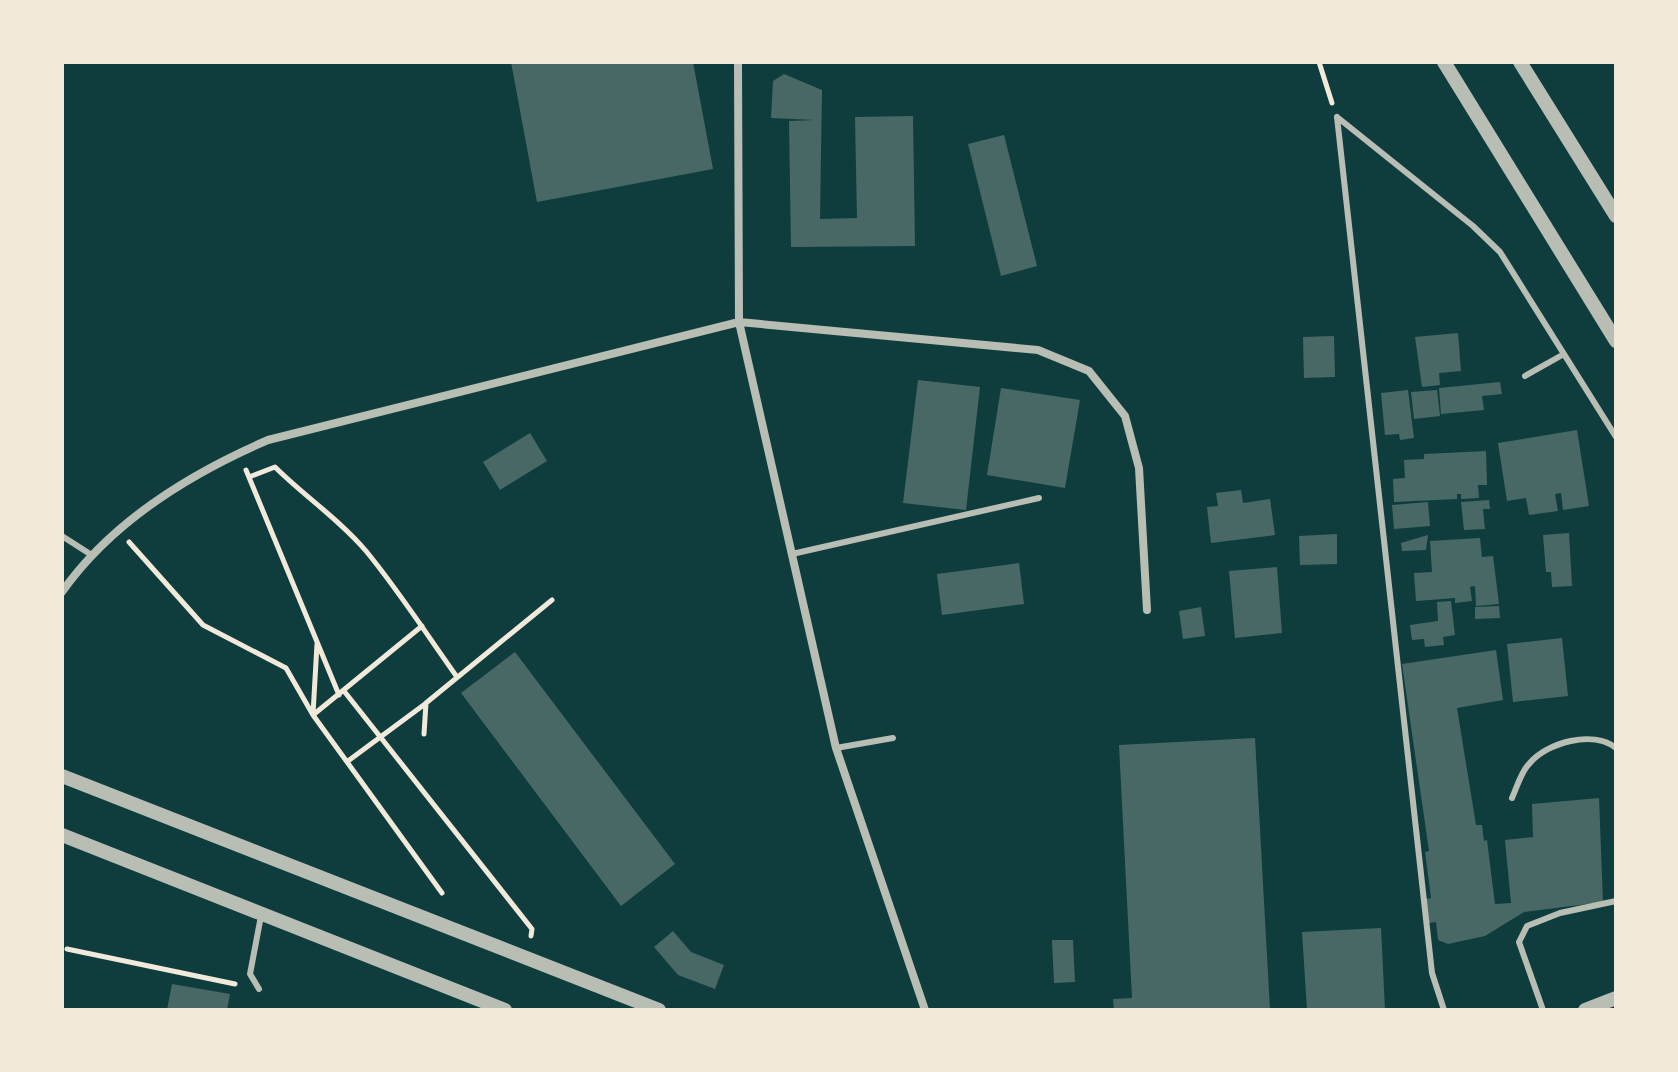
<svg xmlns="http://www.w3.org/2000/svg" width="1678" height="1072" font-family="Ubuntu,sans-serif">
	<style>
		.building { fill: #486865 }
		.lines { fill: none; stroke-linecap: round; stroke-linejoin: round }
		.path { stroke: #f1e9da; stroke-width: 5 }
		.service { stroke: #b8beb3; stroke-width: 6 }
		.minor { stroke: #b8beb3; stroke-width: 8 }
		.tertiary { stroke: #b8beb3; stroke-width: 14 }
	</style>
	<rect width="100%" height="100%" fill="#0f3d3e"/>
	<path class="building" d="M 511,62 L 693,62 L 713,169 L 537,202 Z
		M 784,74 L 822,90 L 820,219 L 857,218 L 855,117 L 913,116 L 915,246 L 791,247 L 789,121 L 815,120 L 771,118 L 773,81 Z
		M 1004,135 L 1037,266 L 1001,276 L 968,144 Z
		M 1458,333 L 1461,371 L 1439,373 L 1440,385 L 1422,387 L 1415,337 Z
		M 1334,336 L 1335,377 L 1304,378 L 1303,337 Z
		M 918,380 L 980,387 L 966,510 L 903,503 Z
		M 1500,382 L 1502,394 L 1482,396 L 1484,410 L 1441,414 L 1439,388 Z
		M 1001,388 L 1080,400 L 1065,488 L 987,475 Z
		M 1408,390 L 1414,438 L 1400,440 L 1399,434 L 1385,435 L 1381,393 Z
		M 1437,390 L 1440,416 L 1414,419 L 1411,392 Z
		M 1577,430 L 1589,506 L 1563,510 L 1561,493 L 1555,494 L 1558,511 L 1529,515 L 1526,498 L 1507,501 L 1498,443 Z
		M 530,433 L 547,461 L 500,490 L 483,462 Z
		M 1486,451 L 1487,485 L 1478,485 L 1479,498 L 1461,499 L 1461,494 L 1457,494 L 1457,499 L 1394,502 L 1393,479 L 1405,478 L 1404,460 L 1424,459 L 1424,454 Z
		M 1241,490 L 1243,503 L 1270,499 L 1275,535 L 1211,543 L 1207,507 L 1218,506 L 1216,493 Z
		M 1489,500 L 1490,509 L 1483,509 L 1485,529 L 1464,530 L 1461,502 Z
		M 1428,502 L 1430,526 L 1394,529 L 1392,505 Z
		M 1569,533 L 1572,586 L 1552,587 L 1551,572 L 1546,572 L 1543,535 Z
		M 1337,534 L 1337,564 L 1300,565 L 1299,536 Z
		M 1428,535 L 1426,550 L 1402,551 L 1401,543 Z
		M 1480,538 L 1482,557 L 1493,556 L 1499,604 L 1476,606 L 1475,586 L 1470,587 L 1472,601 L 1455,603 L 1455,598 L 1416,601 L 1414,573 L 1432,572 L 1430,541 Z
		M 1019,563 L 1024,604 L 942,615 L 937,574 Z
		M 1277,567 L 1282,633 L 1235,638 L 1229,571 Z
		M 1451,601 L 1455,635 L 1443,637 L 1444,645 L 1425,647 L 1424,639 L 1412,640 L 1410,625 L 1438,621 L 1437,602 Z
		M 1499,606 L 1500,618 L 1475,619 L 1475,607 Z
		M 1201,607 L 1205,636 L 1183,639 L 1179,611 Z
		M 1562,638 L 1568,696 L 1513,702 L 1507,644 Z
		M 1496,650 L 1503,700 L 1457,708 L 1476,825 L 1482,825 L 1484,841 L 1487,840 L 1495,904 L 1511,903 L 1505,840 L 1533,837 L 1532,804 L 1599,798 L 1603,902 L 1524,912 L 1485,936 L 1448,944 L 1438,940 L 1436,922 L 1429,923 L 1426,899 L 1431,898 L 1425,852 L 1429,851 L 1402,664 Z
		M 515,652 L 675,864 L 621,906 L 461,693 Z
		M 1255,738 L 1270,1010 L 1114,1010 L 1113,999 L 1132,998 L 1119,745 Z
		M 1381,928 L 1385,1010 L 1307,1010 L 1302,932 Z
		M 673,931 L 691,952 L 724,965 L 715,989 L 678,975 L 654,947 Z
		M 1052,940 L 1073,940 L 1075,982 L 1054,983 Z
		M 172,984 L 230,994 L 227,1010 L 167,1010 Z"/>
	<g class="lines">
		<path class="path" d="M 1319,62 L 1332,103
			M 246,470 L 339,695
			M 249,477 L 275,467 C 304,496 339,519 366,551 C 399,591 427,635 457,677
			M 129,542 L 203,625 L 286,668 L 313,715
			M 422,626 L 313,715 L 442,893
			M 344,691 L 532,929 L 531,936
			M 313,714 L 317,644
			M 424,734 L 426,703 L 552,600
			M 348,761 L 425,704
			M 67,949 L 235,984"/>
		<path class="service" d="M 1337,117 L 1432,973 L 1444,1010
			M 1337,117 L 1473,226 L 1500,252 L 1616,437
			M 1525,376 L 1564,354
			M 62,536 L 90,554
			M 792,554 L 1039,498
			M 836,748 L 893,738
			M 1512,798 C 1517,787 1521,772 1529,764 C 1547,742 1593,730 1616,748
			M 259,989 L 250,974 L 261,916
			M 1543,1010 L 1519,942 L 1527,926 L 1560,913 L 1616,901"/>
		<path class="minor" d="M 738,62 L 739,322 L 836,748 L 925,1010
			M 62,592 C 112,521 189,474 268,440 L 739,322 L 1038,350 L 1089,371 L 1125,416 L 1139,468 L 1147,610"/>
		<path class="tertiary" d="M 1444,62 L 1616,341
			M 1520,62 L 1616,216
			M 62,776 L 659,1010
			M 62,835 L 505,1010
			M 1585,1010 L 1616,998"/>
	</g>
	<rect width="1678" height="1072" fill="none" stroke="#f1e9da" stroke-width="128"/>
</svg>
